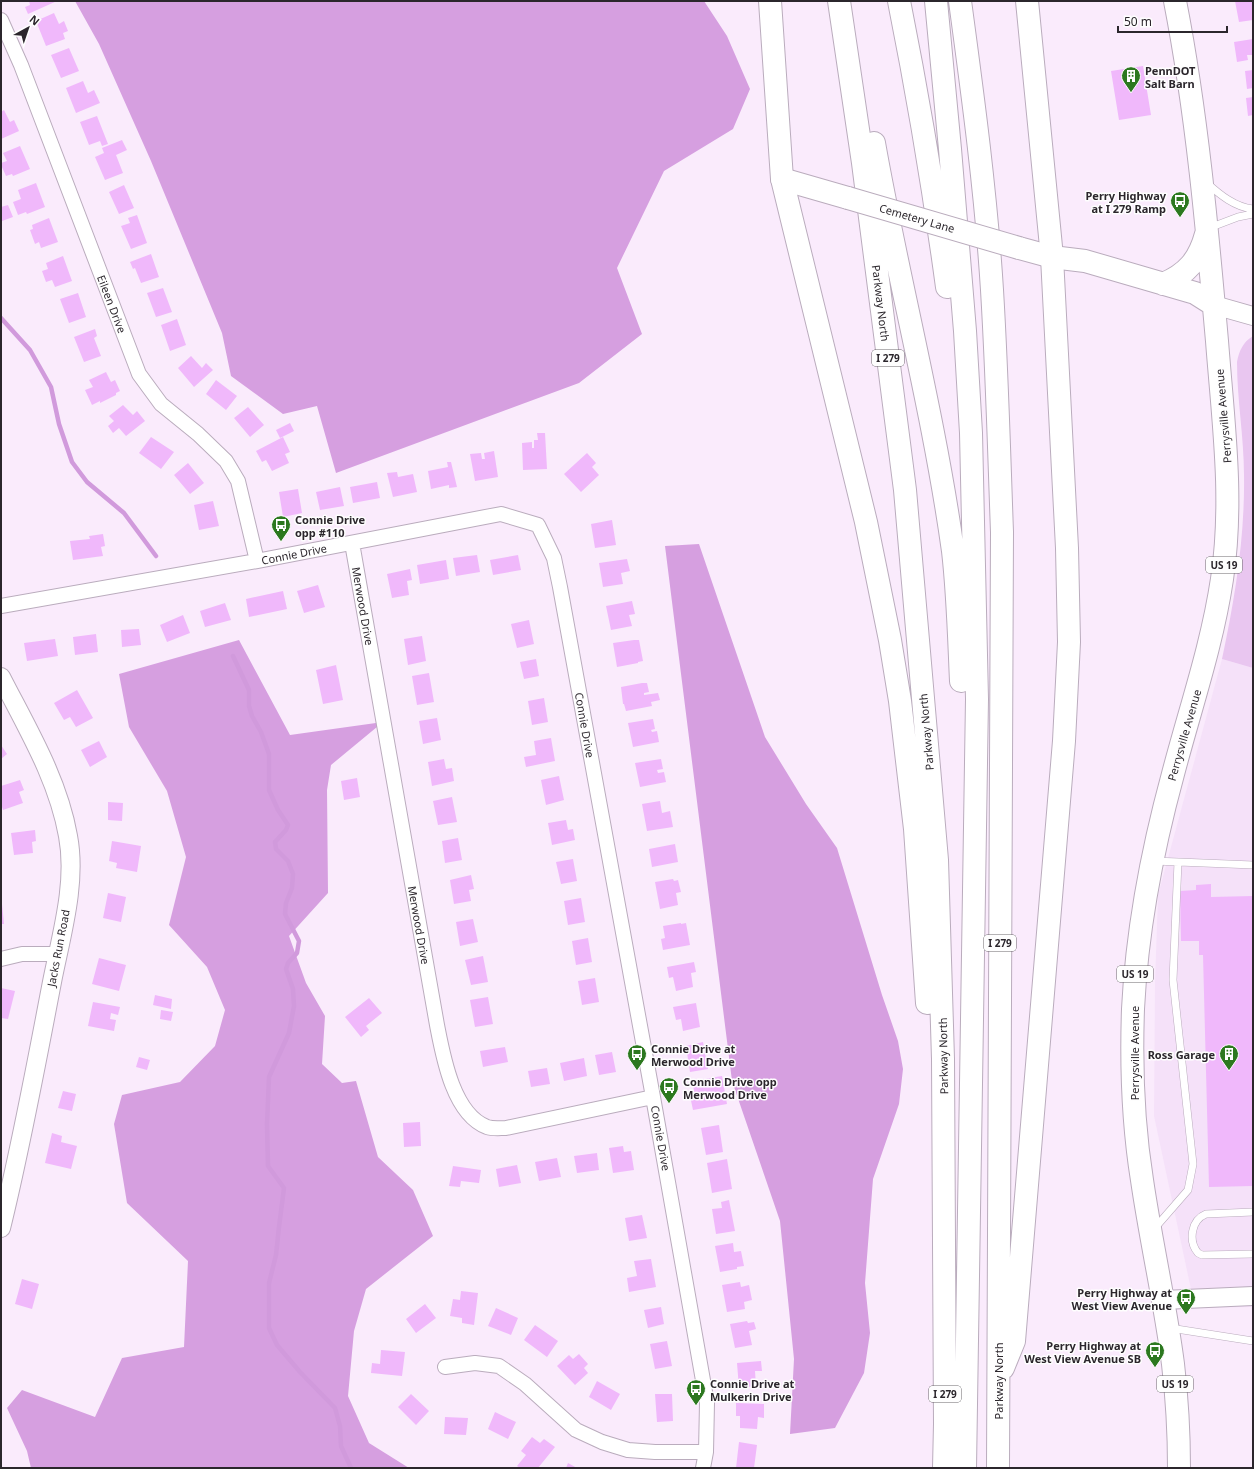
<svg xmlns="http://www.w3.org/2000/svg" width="1254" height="1469" font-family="'Noto Sans',sans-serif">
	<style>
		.built { fill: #f5e1f9 }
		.green { fill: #e9c6f0 }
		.forest { fill: #d69fe0 }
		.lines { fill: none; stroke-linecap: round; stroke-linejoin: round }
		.stream { stroke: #d19adc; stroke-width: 4.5 }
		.building { fill: #f0b8fb }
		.service-casing { stroke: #baacbd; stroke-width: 8 }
		.minor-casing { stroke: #baacbd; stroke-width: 16 }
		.tertiary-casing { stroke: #baacbd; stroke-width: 20 }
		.primary-casing { stroke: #baacbd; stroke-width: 24 }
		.motorway-casing { stroke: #baacbd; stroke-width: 24 }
		.service { stroke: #fff; stroke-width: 7 }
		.minor { stroke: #fff; stroke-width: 14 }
		.tertiary { stroke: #fff; stroke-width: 18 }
		.primary { stroke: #fff; stroke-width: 22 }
		.motorway { stroke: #fff; stroke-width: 22 }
		.primary-bridge-casing { stroke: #baacbd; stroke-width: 24; stroke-linecap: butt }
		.primary-bridge { stroke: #fff; stroke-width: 22 }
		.labels { text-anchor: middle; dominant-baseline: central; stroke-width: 3; stroke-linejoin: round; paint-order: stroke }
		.shield { fill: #fefefe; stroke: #6a676b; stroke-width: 1 }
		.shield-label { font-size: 10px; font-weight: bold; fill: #2b262c }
		.poi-label { font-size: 11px; font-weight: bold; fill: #2b262c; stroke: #fefefe; text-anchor: start }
		.street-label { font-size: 11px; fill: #2b262c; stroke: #fefefe }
	</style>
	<rect width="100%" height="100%" fill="#faebfc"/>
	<path class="built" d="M 1222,659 L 1253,668 L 1253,1307 L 1195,1308 L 1154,1116 L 1155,983 L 1158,895 Z"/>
	<path class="green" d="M 1253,336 L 1253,668 L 1222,659 C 1235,598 1245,537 1244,475 C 1244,437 1237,400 1237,362 C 1239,351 1243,342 1253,336 Z"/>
	<path class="forest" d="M 75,1 L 704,1 L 727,36 L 750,89 L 733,129 L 664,171 L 617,268 L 642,334 L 579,383 L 336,473 L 317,406 L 283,414 L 231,376 L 222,333 L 151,161 L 99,44 Z
		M 699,544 L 765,737 L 806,804 L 837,848 L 882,995 L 898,1041 L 903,1069 L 899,1104 L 873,1179 L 865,1283 L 870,1333 L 864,1373 L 835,1428 L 790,1434 L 794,1359 L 780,1221 L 732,1081 L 665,546 Z
		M 239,640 L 290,735 L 383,722 L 331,765 L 327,790 L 328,893 L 289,936 L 306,983 L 325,1016 L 322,1064 L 342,1083 L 356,1081 L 378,1157 L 413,1190 L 433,1236 L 366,1289 L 354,1331 L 348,1396 L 369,1443 L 409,1468 L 31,1468 L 27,1451 L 7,1408 L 22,1390 L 95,1417 L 122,1358 L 184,1347 L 188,1261 L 127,1203 L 114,1124 L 122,1095 L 180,1082 L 215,1046 L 225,1010 L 207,967 L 169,925 L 186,857 L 167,791 L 129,727 L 119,674 Z"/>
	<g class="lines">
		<path class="stream" d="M 1,318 L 30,350 L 51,387 L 59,424 L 72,462 L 87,482 L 124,513 L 156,556
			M 233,656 L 249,690 L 249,706 L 252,716 L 261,732 L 269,754 L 269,790 L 278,810 L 288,825 L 286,830 L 275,842 L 276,849 L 288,861 L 293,874 L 292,888 L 286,903 L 285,914 L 299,941 L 297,953 L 288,963 L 286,969 L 293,989 L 294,1006 L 289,1033 L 269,1077 L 267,1124 L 268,1166 L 284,1188 L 279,1227 L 276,1255 L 269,1283 L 269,1328 L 277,1345 L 300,1372 L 335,1408 L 340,1426 L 341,1446 L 351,1468"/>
	</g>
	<path class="building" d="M 29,1 L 57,1 L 28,14 L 25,7 L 30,5 Z
		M 1235,1 L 1253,1 L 1253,20 L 1239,22 Z
		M 54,13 L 59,24 L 64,21 L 68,31 L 63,33 L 65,39 L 46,46 L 36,21 Z
		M 1253,39 L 1253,55 L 1247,55 L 1248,60 L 1237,62 L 1234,42 Z
		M 69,48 L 79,71 L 61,78 L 51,55 Z
		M 1143,66 L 1151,115 L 1119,120 L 1111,71 Z
		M 1253,70 L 1253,88 L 1247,89 L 1245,71 Z
		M 83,81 L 88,93 L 94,90 L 100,103 L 76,113 L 66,88 Z
		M 1253,97 L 1253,115 L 1248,116 L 1246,98 Z
		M 4,110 L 10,122 L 14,120 L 19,131 L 1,139 L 1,112 Z
		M 97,116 L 108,144 L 102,146 L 100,141 L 89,145 L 80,122 Z
		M 122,140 L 127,150 L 116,155 L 123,173 L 105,180 L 95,157 L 104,153 L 102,148 Z
		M 20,146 L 30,169 L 13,176 L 12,174 L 6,176 L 1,165 L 1,163 L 7,161 L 3,153 Z
		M 36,183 L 45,207 L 27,214 L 26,212 L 18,215 L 13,202 L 21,199 L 18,190 Z
		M 124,185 L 134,208 L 119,214 L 109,192 Z
		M 8,205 L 13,217 L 2,221 L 1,207 Z
		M 137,215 L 147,243 L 131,249 L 121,226 L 130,223 L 128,218 Z
		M 49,218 L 58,242 L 41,248 L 39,242 L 35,244 L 30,230 L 33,229 L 32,225 Z
		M 151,254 L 159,277 L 141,283 L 135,268 L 133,269 L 130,262 Z
		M 63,256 L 72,281 L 55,287 L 52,280 L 46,282 L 42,271 L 48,269 L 46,263 Z
		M 163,288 L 172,312 L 156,317 L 147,293 Z
		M 78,293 L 86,317 L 69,323 L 60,299 Z
		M 177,319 L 186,345 L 170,351 L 161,325 Z
		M 95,329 L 97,336 L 94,338 L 101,356 L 84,362 L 74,337 Z
		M 191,356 L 202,368 L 206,363 L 213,370 L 194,387 L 178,368 Z
		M 106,372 L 111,382 L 115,380 L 120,391 L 116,393 L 116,395 L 100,403 L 100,401 L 92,405 L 85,390 L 93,387 L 89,380 Z
		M 216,380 L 237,396 L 226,410 L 206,394 Z
		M 123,405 L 133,415 L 137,411 L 145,421 L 126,436 L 119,428 L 113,433 L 108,426 L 114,421 L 109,416 Z
		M 248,407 L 264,425 L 250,437 L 234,418 Z
		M 290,423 L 294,431 L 280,438 L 276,430 Z
		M 537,433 L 545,433 L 547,469 L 523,470 L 522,443 L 532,442 L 532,448 L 534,448 L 534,440 L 538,440 Z
		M 151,437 L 174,452 L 161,469 L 139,453 Z
		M 283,437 L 290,452 L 285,454 L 289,463 L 272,471 L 266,460 L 262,462 L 256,451 Z
		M 494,451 L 498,477 L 475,481 L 470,454 L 481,453 L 482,459 L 485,459 L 484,453 Z
		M 587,453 L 596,463 L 592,467 L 599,475 L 581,492 L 564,474 Z
		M 447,462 L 451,462 L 457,487 L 449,488 L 449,485 L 431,489 L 428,471 L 448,467 Z
		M 188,463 L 204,483 L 190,494 L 174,475 Z
		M 397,472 L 398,477 L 413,474 L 417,492 L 393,497 L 387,473 Z
		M 377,482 L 380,498 L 353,503 L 350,487 Z
		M 340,487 L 344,506 L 320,510 L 316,492 Z
		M 298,489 L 302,513 L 283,517 L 279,492 Z
		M 213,501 L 219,526 L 199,530 L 194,505 Z
		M 612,520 L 616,545 L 595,548 L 591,524 Z
		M 103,534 L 105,546 L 101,547 L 103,556 L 73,560 L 70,541 L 90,539 L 89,536 Z
		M 477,555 L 480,572 L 456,576 L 453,558 Z
		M 518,555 L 521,570 L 493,575 L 490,560 Z
		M 627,559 L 630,571 L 621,573 L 623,584 L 603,587 L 599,563 Z
		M 446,560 L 449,579 L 420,584 L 417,565 Z
		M 410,569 L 412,580 L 407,581 L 409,595 L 392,598 L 387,574 Z
		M 318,585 L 325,607 L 304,613 L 297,591 Z
		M 283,591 L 287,609 L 249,617 L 246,599 Z
		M 632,601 L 635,614 L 629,615 L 632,626 L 611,630 L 606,606 Z
		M 225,603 L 231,620 L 205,627 L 200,611 Z
		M 183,615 L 190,633 L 167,642 L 160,625 Z
		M 529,620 L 534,644 L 517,648 L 511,624 Z
		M 139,629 L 141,645 L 122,647 L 121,630 Z
		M 96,634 L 98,652 L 75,655 L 73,637 Z
		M 422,636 L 426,661 L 408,665 L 404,639 Z
		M 55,639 L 58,656 L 27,661 L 24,643 Z
		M 634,640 L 639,640 L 643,661 L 638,662 L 638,663 L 617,667 L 613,643 Z
		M 536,659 L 539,676 L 524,679 L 520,662 Z
		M 336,665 L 343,700 L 323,704 L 316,670 Z
		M 429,673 L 434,702 L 417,705 L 412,676 Z
		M 642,683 L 647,683 L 649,692 L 644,693 L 644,695 L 658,693 L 660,700 L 651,702 L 652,706 L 626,711 L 624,704 L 623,704 L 621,687 Z
		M 77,690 L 93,718 L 76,727 L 70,717 L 64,720 L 54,703 Z
		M 544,698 L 548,722 L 532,725 L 528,701 Z
		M 437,718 L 441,740 L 423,744 L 419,721 Z
		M 653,719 L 655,729 L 651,730 L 652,732 L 657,731 L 659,742 L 633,747 L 628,723 Z
		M 551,738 L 555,761 L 526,767 L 524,757 L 536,755 L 534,741 Z
		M 99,741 L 107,757 L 90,767 L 81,750 Z
		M 1,745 L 7,754 L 1,759 Z
		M 444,759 L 446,769 L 452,768 L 454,781 L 432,786 L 428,762 Z
		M 661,759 L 663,769 L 657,770 L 658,773 L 664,772 L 666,782 L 640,787 L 635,763 Z
		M 559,776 L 564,800 L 546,805 L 541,780 Z
		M 357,778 L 360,797 L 344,800 L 341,781 Z
		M 20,780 L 24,790 L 19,792 L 23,803 L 3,810 L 1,804 L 1,786 Z
		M 452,797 L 457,822 L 438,825 L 433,801 Z
		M 660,801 L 662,813 L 670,811 L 673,827 L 647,831 L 642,804 Z
		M 108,802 L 123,803 L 122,821 L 108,820 Z
		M 566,820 L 568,830 L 573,829 L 575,840 L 552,845 L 548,823 Z
		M 35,830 L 36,841 L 32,842 L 33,853 L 14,855 L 11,833 Z
		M 458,838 L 462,860 L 445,863 L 442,841 Z
		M 112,841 L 141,846 L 137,872 L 116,868 L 117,863 L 109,861 Z
		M 675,844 L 678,862 L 652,867 L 649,849 Z
		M 573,859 L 577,881 L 561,884 L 556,862 Z
		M 471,875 L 474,889 L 469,890 L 471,901 L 454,904 L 450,880 Z
		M 673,879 L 674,881 L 678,880 L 681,892 L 676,893 L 678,905 L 660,909 L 655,882 Z
		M 1211,884 L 1211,897 L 1253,896 L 1253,1186 L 1209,1187 L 1203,955 L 1199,955 L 1199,941 L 1181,941 L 1180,891 L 1196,890 L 1196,885 Z
		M 108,893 L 126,897 L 121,922 L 103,918 Z
		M 581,898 L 585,922 L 568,925 L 564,901 Z
		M 2,904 L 4,924 L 1,924 L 1,905 Z
		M 473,919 L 478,942 L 460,946 L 456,922 Z
		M 681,923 L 681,924 L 686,923 L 690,945 L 663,950 L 661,939 L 665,938 L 663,926 Z
		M 588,938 L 592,962 L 576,965 L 572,941 Z
		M 483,956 L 488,982 L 471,985 L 465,960 Z
		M 99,958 L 126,965 L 119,991 L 92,984 Z
		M 694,962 L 696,972 L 691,973 L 693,987 L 676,991 L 673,977 L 669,978 L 667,967 Z
		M 595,978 L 599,1002 L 582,1005 L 578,981 Z
		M 1,988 L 15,991 L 8,1019 L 1,1018 Z
		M 155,995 L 172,999 L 171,1009 L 153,1005 Z
		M 488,997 L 493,1024 L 475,1027 L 470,1000 Z
		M 369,998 L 382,1013 L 366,1026 L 369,1030 L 361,1037 L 345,1017 Z
		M 93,1002 L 120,1007 L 118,1015 L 111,1013 L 110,1019 L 116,1020 L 114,1031 L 88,1026 Z
		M 696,1003 L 700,1027 L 683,1031 L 681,1019 L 676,1020 L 673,1007 Z
		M 161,1010 L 173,1012 L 171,1021 L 160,1019 Z
		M 703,1042 L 708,1069 L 690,1072 L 686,1046 Z
		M 505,1047 L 508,1062 L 483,1067 L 480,1051 Z
		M 612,1052 L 616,1072 L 599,1075 L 595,1055 Z
		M 139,1057 L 150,1060 L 147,1070 L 136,1067 Z
		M 584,1058 L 587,1076 L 564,1081 L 560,1063 Z
		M 547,1068 L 550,1084 L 531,1087 L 528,1071 Z
		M 722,1076 L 727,1104 L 693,1110 L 690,1096 L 695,1095 L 692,1081 Z
		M 63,1091 L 76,1094 L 72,1111 L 58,1108 Z
		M 420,1122 L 421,1146 L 404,1147 L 403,1123 Z
		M 719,1125 L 723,1152 L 706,1155 L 701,1128 Z
		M 52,1133 L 62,1136 L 61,1142 L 77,1146 L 71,1169 L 45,1163 Z
		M 623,1146 L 624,1152 L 631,1151 L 634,1170 L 613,1173 L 609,1148 Z
		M 597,1153 L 599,1170 L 577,1173 L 574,1156 Z
		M 557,1158 L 561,1177 L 539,1181 L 535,1162 Z
		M 727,1159 L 732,1189 L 712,1193 L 707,1163 Z
		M 517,1165 L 521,1183 L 499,1187 L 496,1169 Z
		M 453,1166 L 481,1170 L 479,1183 L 461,1181 L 460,1187 L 449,1186 Z
		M 729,1200 L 735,1231 L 716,1234 L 712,1209 L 722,1208 L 721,1202 Z
		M 642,1215 L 647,1238 L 629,1241 L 625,1218 Z
		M 733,1243 L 734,1252 L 741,1251 L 744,1266 L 737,1267 L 737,1269 L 720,1272 L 715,1246 Z
		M 651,1259 L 656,1287 L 629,1292 L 627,1278 L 637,1276 L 634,1261 Z
		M 22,1279 L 39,1284 L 32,1309 L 15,1304 Z
		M 740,1282 L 741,1287 L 749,1285 L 752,1300 L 744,1302 L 745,1309 L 727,1312 L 722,1285 Z
		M 461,1291 L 478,1293 L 474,1325 L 462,1323 L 462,1318 L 450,1316 L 453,1299 L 460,1300 Z
		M 425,1304 L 436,1318 L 416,1333 L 406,1319 Z
		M 661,1307 L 664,1324 L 648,1328 L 644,1310 Z
		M 496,1308 L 518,1318 L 511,1335 L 488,1326 Z
		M 747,1321 L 748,1323 L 754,1322 L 756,1329 L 749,1331 L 752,1345 L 735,1348 L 730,1324 Z
		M 535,1325 L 558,1341 L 547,1357 L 524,1340 Z
		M 667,1341 L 672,1366 L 655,1369 L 650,1344 Z
		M 381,1350 L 405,1352 L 402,1376 L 371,1373 L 372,1363 L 380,1364 Z
		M 579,1354 L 588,1364 L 584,1368 L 588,1373 L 575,1385 L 557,1366 L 569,1355 L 573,1359 Z
		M 761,1361 L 762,1371 L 755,1371 L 756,1386 L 739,1388 L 737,1363 Z
		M 597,1381 L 620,1394 L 611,1410 L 589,1397 Z
		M 411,1394 L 429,1411 L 416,1425 L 398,1407 Z
		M 655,1394 L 672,1394 L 673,1421 L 657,1422 Z
		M 736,1403 L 764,1404 L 764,1418 L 758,1417 L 757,1429 L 740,1428 L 740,1416 L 736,1416 Z
		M 495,1412 L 516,1422 L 508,1439 L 488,1429 Z
		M 445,1417 L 468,1418 L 466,1435 L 444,1434 Z
		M 532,1437 L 540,1443 L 544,1439 L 555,1447 L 538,1468 L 520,1468 L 517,1466 L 526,1455 L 521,1451 Z
		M 739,1442 L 757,1445 L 754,1468 L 736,1468 Z
		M 568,1463 L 577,1468 L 566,1468 Z"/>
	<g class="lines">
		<defs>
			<path id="service" d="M 1207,183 C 1220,195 1235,207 1253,209
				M 1209,228 L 1238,217 L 1253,214
				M 1154,861 L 1253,865
				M 1253,1212 L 1206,1214 C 1191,1220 1188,1241 1198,1253 L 1202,1255 L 1253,1254
				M 1154,1229 L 1188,1190 L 1193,1164 L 1173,980 L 1178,862
				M 1170,1328 L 1253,1341"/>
			<path id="minor" d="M 1,20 L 21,65 L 139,374 L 161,404 L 198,434 L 226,461 L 238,481 L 257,561
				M 352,543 L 437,1025 C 443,1056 453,1114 487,1127 C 493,1129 500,1128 506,1128 L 653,1097
				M 1,606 L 257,561 L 501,514 L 538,525 L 554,558 L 560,587 L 653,1097 L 707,1403 L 706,1452 L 703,1468
				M 1,959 L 22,954 L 57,954
				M 445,1367 L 475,1363 L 499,1366 L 525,1384 L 576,1430 L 602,1442 L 628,1450 L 655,1452 L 706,1452"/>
			<path id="tertiary" d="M 1214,305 L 1253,316
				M 1,677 C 27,728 58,779 68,836 C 77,883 61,936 52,982 C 36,1065 21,1147 1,1228
				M 1163,1300 L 1253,1296"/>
			<path id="primary" d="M 1175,1 C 1197,114 1207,227 1217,341 C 1223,420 1234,500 1222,579 C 1212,646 1190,709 1173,774 C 1152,851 1137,929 1133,1009 C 1131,1066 1133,1124 1142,1180 C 1151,1242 1165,1302 1173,1364 C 1177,1398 1179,1433 1179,1468
				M 782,179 L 848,198
				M 1019,248 L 1052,257 L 1085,261 L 1195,293 L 1214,305
				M 1163,284 C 1187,274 1199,260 1206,234"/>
			<path id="motorway" d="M 770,1 L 782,179 L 866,522 L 890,640 L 900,701 L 915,829 L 927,1003
				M 839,1 L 863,163 L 905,490 L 937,860 L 943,1059 L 945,1424 L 944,1468
				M 899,1 C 918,96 934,191 947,287
				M 936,1 L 950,149 L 965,331 L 971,433 L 977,699 L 965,1468
				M 960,1 C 973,97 986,193 992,290 C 997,371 999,451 1002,532 L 998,1468
				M 874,143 C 898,279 934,414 953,551 C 958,594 959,638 961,681
				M 1003,1368 L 1014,1341 L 1064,741 L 1069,642 L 1067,548 L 1052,257 L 1027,1"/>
		</defs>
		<use href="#service" class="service-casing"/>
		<use href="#minor" class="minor-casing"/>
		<use href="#tertiary" class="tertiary-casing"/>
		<use href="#primary" class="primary-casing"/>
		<use href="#motorway" class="motorway-casing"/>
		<use href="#service" class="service"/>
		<use href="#minor" class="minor"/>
		<use href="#tertiary" class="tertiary"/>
		<use href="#primary" class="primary"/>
		<use href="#motorway" class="motorway"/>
		<defs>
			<path id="primary-bridge" d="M 848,198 L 1019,248"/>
		</defs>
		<use href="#primary-bridge" class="primary-bridge-casing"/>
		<use href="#primary-bridge" class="primary-bridge"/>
	</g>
	<defs>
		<symbol id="building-pin" viewBox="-11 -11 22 30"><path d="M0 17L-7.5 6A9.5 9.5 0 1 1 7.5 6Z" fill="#2c781f" stroke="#fefefe"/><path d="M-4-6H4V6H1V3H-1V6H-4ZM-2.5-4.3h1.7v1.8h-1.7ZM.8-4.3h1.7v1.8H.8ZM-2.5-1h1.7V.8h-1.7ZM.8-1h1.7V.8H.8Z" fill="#fff"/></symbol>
		<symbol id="bus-pin" viewBox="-11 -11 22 30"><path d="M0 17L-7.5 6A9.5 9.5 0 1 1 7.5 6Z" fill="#2c781f" stroke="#fefefe"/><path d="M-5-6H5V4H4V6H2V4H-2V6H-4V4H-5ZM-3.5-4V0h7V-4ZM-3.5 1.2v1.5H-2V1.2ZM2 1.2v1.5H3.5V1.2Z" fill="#fff"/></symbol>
	</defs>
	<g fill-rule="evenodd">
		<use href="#building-pin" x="1120" y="65" width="22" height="30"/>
		<use href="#bus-pin" x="1169" y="190" width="22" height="30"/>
		<use href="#bus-pin" x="270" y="514" width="22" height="30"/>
		<use href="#bus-pin" x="626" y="1043" width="22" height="30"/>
		<use href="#building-pin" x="1218" y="1043" width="22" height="30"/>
		<use href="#bus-pin" x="658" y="1076" width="22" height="30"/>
		<use href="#bus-pin" x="1175" y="1287" width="22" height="30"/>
		<use href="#bus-pin" x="1144" y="1340" width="22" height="30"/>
		<use href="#bus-pin" x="685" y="1378" width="22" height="30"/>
	</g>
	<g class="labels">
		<g class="shield">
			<rect x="872" y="350" width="32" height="16" rx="3"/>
			<rect x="1206" y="557" width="36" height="16" rx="3"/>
			<rect x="984" y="935" width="32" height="16" rx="3"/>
			<rect x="1117" y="966" width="36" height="16" rx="3"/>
			<rect x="1157" y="1376" width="36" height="16" rx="3"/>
			<rect x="929" y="1386" width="32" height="16" rx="3"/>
		</g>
		<g class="shield-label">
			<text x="888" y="358">I 279</text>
			<text x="1224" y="565">US 19</text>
			<text x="1000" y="943">I 279</text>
			<text x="1135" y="974">US 19</text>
			<text x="1175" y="1384">US 19</text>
			<text x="945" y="1394">I 279</text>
		</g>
		<g class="poi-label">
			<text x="1145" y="70">PennDOT<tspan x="1145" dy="13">Salt Barn</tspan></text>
			<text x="1166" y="195" text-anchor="end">Perry Highway<tspan x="1166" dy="13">at I 279 Ramp</tspan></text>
			<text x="295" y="519">Connie Drive<tspan x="295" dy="13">opp #110</tspan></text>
			<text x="651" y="1048">Connie Drive at<tspan x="651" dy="13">Merwood Drive</tspan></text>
			<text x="1215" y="1054" text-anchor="end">Ross Garage</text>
			<text x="683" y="1081">Connie Drive opp<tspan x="683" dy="13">Merwood Drive</tspan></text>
			<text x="1172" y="1292" text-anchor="end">Perry Highway at<tspan x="1172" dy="13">West View Avenue</tspan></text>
			<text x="1141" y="1345" text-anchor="end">Perry Highway at<tspan x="1141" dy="13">West View Avenue SB</tspan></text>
			<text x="710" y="1383">Connie Drive at<tspan x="710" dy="13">Mulkerin Drive</tspan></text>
		</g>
		<g class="street-label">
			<text transform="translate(917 218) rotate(16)">Cemetery Lane</text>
			<text transform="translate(881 303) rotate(83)">Parkway North</text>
			<text transform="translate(112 304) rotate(69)">Eileen Drive</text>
			<text transform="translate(1223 416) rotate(-95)">Perrysville Avenue</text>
			<text transform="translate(294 554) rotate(-11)">Connie Drive</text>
			<text transform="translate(363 606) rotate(80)">Merwood Drive</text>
			<text transform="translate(585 725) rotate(80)">Connie Drive</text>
			<text transform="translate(926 732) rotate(-95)">Parkway North</text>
			<text transform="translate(1184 735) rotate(-74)">Perrysville Avenue</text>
			<text transform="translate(419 925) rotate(80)">Merwood Drive</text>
			<text transform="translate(58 948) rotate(-79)">Jacks Run Road</text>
			<text transform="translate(1134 1053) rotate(-90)">Perrysville Avenue</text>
			<text transform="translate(943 1056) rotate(-91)">Parkway North</text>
			<text transform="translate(661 1138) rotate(80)">Connie Drive</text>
			<text transform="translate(998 1381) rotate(-90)">Parkway North</text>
		</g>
	</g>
	<rect width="1254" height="1469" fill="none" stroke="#2b262c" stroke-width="4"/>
	<g transform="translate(28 28) rotate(40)" stroke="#fefefe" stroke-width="3" paint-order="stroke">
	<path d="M0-3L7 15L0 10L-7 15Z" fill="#2b262c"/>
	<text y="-6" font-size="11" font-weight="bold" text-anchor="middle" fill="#2b262c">N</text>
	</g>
	<path d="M1118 26v6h109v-6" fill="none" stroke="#2b262c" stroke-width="2"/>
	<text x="1124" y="26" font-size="12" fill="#2b262c" stroke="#fefefe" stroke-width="3" paint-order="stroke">50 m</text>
</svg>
